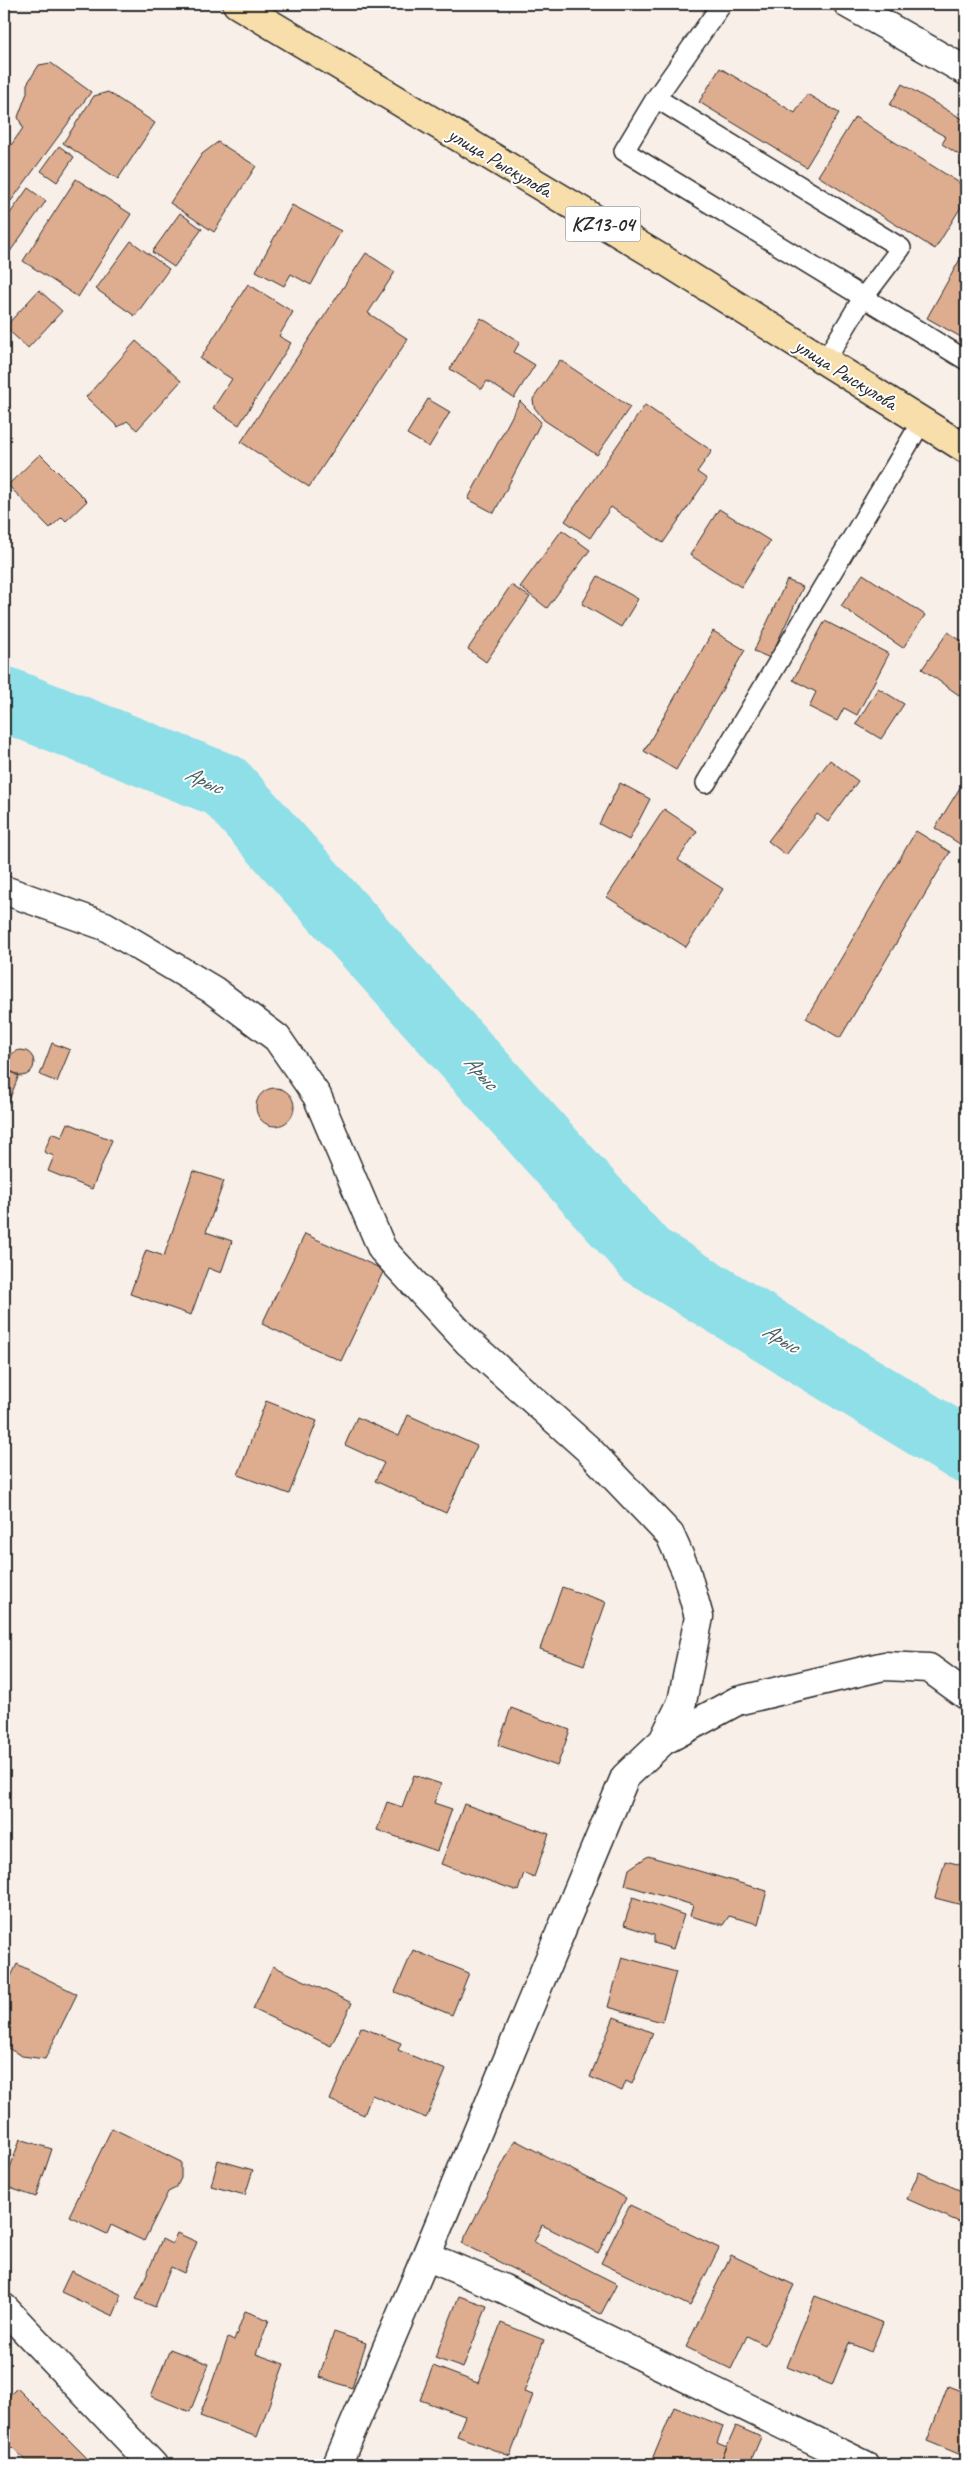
<svg xmlns="http://www.w3.org/2000/svg" width="970" height="2469" font-family="Caveat,sans-serif">
	<style>
		.lines { fill: none; stroke-linecap: round; stroke-linejoin: round }
		.river { stroke: #8edfe7; stroke-width: 65 }
		.building { fill: #dead90; stroke: #2b2b2b }
		.lane-casing { stroke: #2b2b2b; stroke-width: 22 }
		.street-casing { stroke: #2b2b2b; stroke-width: 31 }
		.primary-casing { stroke: #2b2b2b; stroke-width: 31 }
		.lane { stroke: #fff; stroke-width: 19 }
		.street { stroke: #fff; stroke-width: 28 }
		.primary { stroke: #f8deab; stroke-width: 28 }
		.labels { text-anchor: middle; dominant-baseline: central; stroke-width: 4; stroke-linejoin: round; paint-order: stroke }
		.shield { fill: #fff; stroke: #6b6b6b; stroke-width: 1 }
		.shield-label { font-size: 20px; font-weight: bold; fill: #2b2b2b }
		.street-label { font-size: 21px; fill: #2b2b2b; stroke: #fff }
		.water-label { font-size: 22px; font-style: italic; fill: #496163; stroke: #fff }
	</style>
	<rect width="100%" height="100%" fill="#f8efe9"/>
	<filter id="ink" filterUnits="userSpaceOnUse"><feTurbulence type="fractalNoise" baseFrequency=".02" numOctaves="2"/><feDisplacementMap in="SourceGraphic" scale="10" xChannelSelector="R" yChannelSelector="G"/><feConvolveMatrix kernelMatrix="1 2 1 2 8 2 1 2 1" color-interpolation-filters="sRGB"/></filter>
	<g filter="url(#ink)">
		<g class="lines">
			<path class="river" d="M 4,699 L 225,786 L 646,1256 L 966,1451"/>
		</g>
		<path class="building" d="M 51,63 L 91,92 L 11,201 L 4,196 L 4,155 L 23,128 L 18,117 L 27,93 L 27,84 L 39,65 Z
			M 720,68 L 795,113 L 807,94 L 839,113 L 806,167 L 699,102 Z
			M 902,84 L 966,121 L 966,171 L 959,167 L 964,158 L 942,144 L 946,137 L 890,105 Z
			M 108,92 L 155,123 L 118,179 L 63,143 L 94,96 Z
			M 855,117 L 966,187 L 966,199 L 935,249 L 818,176 Z
			M 218,142 L 256,166 L 214,232 L 170,203 L 202,154 Z
			M 59,146 L 74,157 L 57,182 L 41,171 Z
			M 76,179 L 131,214 L 78,297 L 23,261 Z
			M 28,188 L 46,201 L 4,260 L 4,222 Z
			M 292,205 L 341,231 L 311,285 L 291,274 L 284,286 L 256,271 Z
			M 180,213 L 202,229 L 174,267 L 152,252 Z
			M 131,241 L 169,269 L 135,316 L 96,289 Z
			M 964,252 L 966,253 L 966,340 L 927,318 Z
			M 366,253 L 395,272 L 368,313 L 408,339 L 309,487 L 241,442 Z
			M 248,284 L 293,312 L 279,336 L 291,343 L 239,425 L 213,408 L 232,379 L 200,359 Z
			M 39,290 L 62,311 L 28,348 L 5,327 Z
			M 481,318 L 520,342 L 514,352 L 535,365 L 514,398 L 487,381 L 482,389 L 450,369 Z
			M 136,341 L 181,381 L 137,430 L 127,421 L 118,427 L 86,397 Z
			M 560,360 L 630,407 L 597,455 L 544,420 L 534,407 L 533,399 Z
			M 428,399 L 450,412 L 429,447 L 407,434 Z
			M 520,401 L 541,422 L 494,513 L 468,499 Z
			M 645,405 L 712,451 L 697,472 L 707,479 L 663,543 L 611,507 L 590,538 L 565,521 Z
			M 40,454 L 87,501 L 66,521 L 62,517 L 50,528 L 8,485 Z
			M 719,509 L 770,541 L 741,587 L 690,555 Z
			M 562,530 L 590,550 L 547,608 L 520,587 Z
			M 863,574 L 925,615 L 903,648 L 841,606 Z
			M 598,576 L 638,599 L 621,627 L 582,604 Z
			M 787,580 L 803,587 L 770,658 L 754,651 Z
			M 511,585 L 530,597 L 486,662 L 468,649 Z
			M 825,621 L 889,654 L 857,715 L 844,708 L 837,721 L 809,707 L 816,692 L 793,680 Z
			M 713,631 L 745,650 L 676,770 L 644,751 Z
			M 948,632 L 966,644 L 966,700 L 922,669 Z
			M 878,688 L 904,704 L 881,739 L 856,724 Z
			M 830,760 L 858,781 L 828,822 L 817,814 L 786,855 L 768,841 Z
			M 966,778 L 966,848 L 935,828 Z
			M 620,783 L 650,799 L 629,840 L 599,824 Z
			M 664,809 L 697,831 L 678,860 L 723,889 L 686,947 L 607,897 Z
			M 916,831 L 950,852 L 840,1038 L 806,1018 Z
			M 52,1043 L 70,1050 L 57,1082 L 40,1075 Z
			M8 1063a13 13 0 1 1 26 0a13 13 0 1 1-26 0Z
			M 4,1068 L 19,1075 L 4,1113 Z
			M256 1107a19 19 0 1 1 38 0a19 19 0 1 1-38 0Z
			M 68,1123 L 112,1140 L 92,1189 L 48,1171 L 54,1156 L 44,1152 L 52,1133 L 62,1137 Z
			M 193,1171 L 224,1181 L 206,1232 L 232,1241 L 221,1273 L 208,1268 L 191,1315 L 130,1294 L 146,1250 L 164,1256 Z
			M 305,1234 L 384,1270 L 341,1361 L 262,1324 Z
			M 266,1401 L 317,1421 L 289,1494 L 238,1475 Z
			M 408,1415 L 477,1446 L 446,1513 L 375,1481 L 384,1463 L 345,1445 L 357,1417 L 399,1436 Z
			M 562,1587 L 606,1602 L 584,1665 L 540,1649 Z
			M 511,1708 L 570,1730 L 557,1766 L 498,1745 Z
			M 414,1775 L 441,1784 L 434,1803 L 452,1809 L 437,1851 L 377,1830 L 387,1802 L 402,1807 Z
			M 464,1804 L 549,1834 L 534,1877 L 524,1873 L 518,1891 L 441,1864 Z
			M 648,1856 L 767,1891 L 758,1924 L 729,1916 L 723,1925 L 690,1916 L 693,1905 L 625,1885 L 629,1869 Z
			M 945,1861 L 966,1866 L 966,1906 L 935,1898 Z
			M 633,1897 L 684,1915 L 673,1949 L 654,1943 L 654,1935 L 624,1925 Z
			M 413,1950 L 469,1973 L 452,2015 L 395,1992 Z
			M 622,1957 L 676,1972 L 662,2022 L 608,2007 Z
			M 17,1964 L 77,1994 L 45,2059 L 22,2056 L 4,2046 L 4,1991 Z
			M 273,1966 L 352,2003 L 331,2046 L 253,2009 Z
			M 614,2017 L 653,2033 L 632,2084 L 626,2081 L 622,2091 L 590,2077 Z
			M 361,2027 L 401,2043 L 398,2050 L 446,2070 L 426,2118 L 372,2095 L 364,2115 L 330,2100 Z
			M 112,2128 L 181,2162 L 181,2178 L 176,2188 L 168,2192 L 144,2241 L 111,2225 L 107,2234 L 69,2216 Z
			M 20,2139 L 52,2149 L 36,2197 L 4,2186 Z
			M 515,2140 L 626,2198 L 598,2253 L 542,2225 L 534,2242 L 617,2284 L 601,2314 L 462,2243 Z
			M 218,2160 L 253,2170 L 245,2195 L 211,2186 Z
			M 919,2172 L 966,2193 L 966,2225 L 907,2199 Z
			M 630,2205 L 719,2248 L 690,2306 L 601,2263 Z
			M 177,2233 L 197,2242 L 184,2273 L 171,2267 L 155,2307 L 136,2299 L 162,2239 L 172,2244 Z
			M 731,2255 L 794,2285 L 765,2345 L 747,2336 L 731,2369 L 686,2347 Z
			M 71,2271 L 122,2295 L 113,2316 L 61,2292 Z
			M 459,2296 L 487,2306 L 463,2368 L 435,2358 Z
			M 815,2296 L 883,2323 L 871,2352 L 849,2343 L 832,2385 L 787,2367 Z
			M 245,2311 L 269,2320 L 256,2354 L 284,2364 L 257,2437 L 200,2416 L 228,2338 L 234,2341 Z
			M 501,2323 L 544,2340 L 524,2392 L 533,2395 L 510,2456 L 457,2436 L 465,2416 L 420,2400 L 433,2366 L 478,2383 Z
			M 334,2332 L 366,2343 L 352,2388 L 319,2377 Z
			M 170,2349 L 209,2364 L 190,2412 L 151,2396 Z
			M 948,2386 L 966,2393 L 966,2457 L 927,2441 Z
			M 17,2388 L 94,2465 L 31,2465 L 12,2447 L 4,2455 L 4,2401 Z
			M 674,2407 L 723,2426 L 717,2443 L 727,2447 L 719,2465 L 712,2462 L 711,2465 L 650,2465 Z
			M 736,2426 L 761,2437 L 749,2465 L 719,2465 Z"/>
		<g class="lines">
			<defs>
				<path id="lane" d="M 656,98 L 722,4
					M 825,361 L 863,298 L 901,248 L 656,98 L 624,151 L 966,360
					M 706,783 L 922,421"/>
				<path id="street" d="M 848,4 L 966,71
					M 4,890 L 105,926 L 213,990 L 277,1038 L 317,1096 L 382,1249 L 468,1342 L 588,1449 L 670,1535 L 686,1571 L 699,1617 L 682,1702 L 663,1741 L 625,1777 L 426,2256 L 337,2465
					M 663,1741 L 737,1701 L 884,1666 L 929,1668 L 966,1695
					M 426,2256 L 502,2288 L 865,2465
					M 4,2308 L 153,2465"/>
				<path id="primary" d="M 237,4 L 667,262 L 966,449"/>
			</defs>
			<use href="#lane" class="lane-casing"/>
			<use href="#street" class="street-casing"/>
			<use href="#primary" class="primary-casing"/>
			<use href="#lane" class="lane"/>
			<use href="#street" class="street"/>
			<use href="#primary" class="primary"/>
		</g>
	</g>
	<g class="labels">
		<rect class="shield" x="565.5" y="206.5" width="75" height="35" rx="4"/>
		<g class="shield-label">
			<text x="603" y="224">KZ13-04</text>
		</g>
		<g class="street-label">
			<text transform="translate(500 162) rotate(31)">улица Рыскулова</text>
			<text transform="translate(846 374) rotate(32)">улица Рыскулова</text>
		</g>
		<g class="water-label">
			<text transform="translate(204 780) rotate(25)">Арыс</text>
			<text transform="translate(481 1072) rotate(48)">Арыс</text>
			<text transform="translate(781 1338) rotate(31)">Арыс</text>
		</g>
	</g>
	<rect width="970" height="2469" fill="none" stroke="#fff" stroke-width="20"/>
	<rect x="10" y="10" width="950" height="2449" fill="none" stroke="#2b2b2b" stroke-width="2" filter="url(#ink)"/>
</svg>
